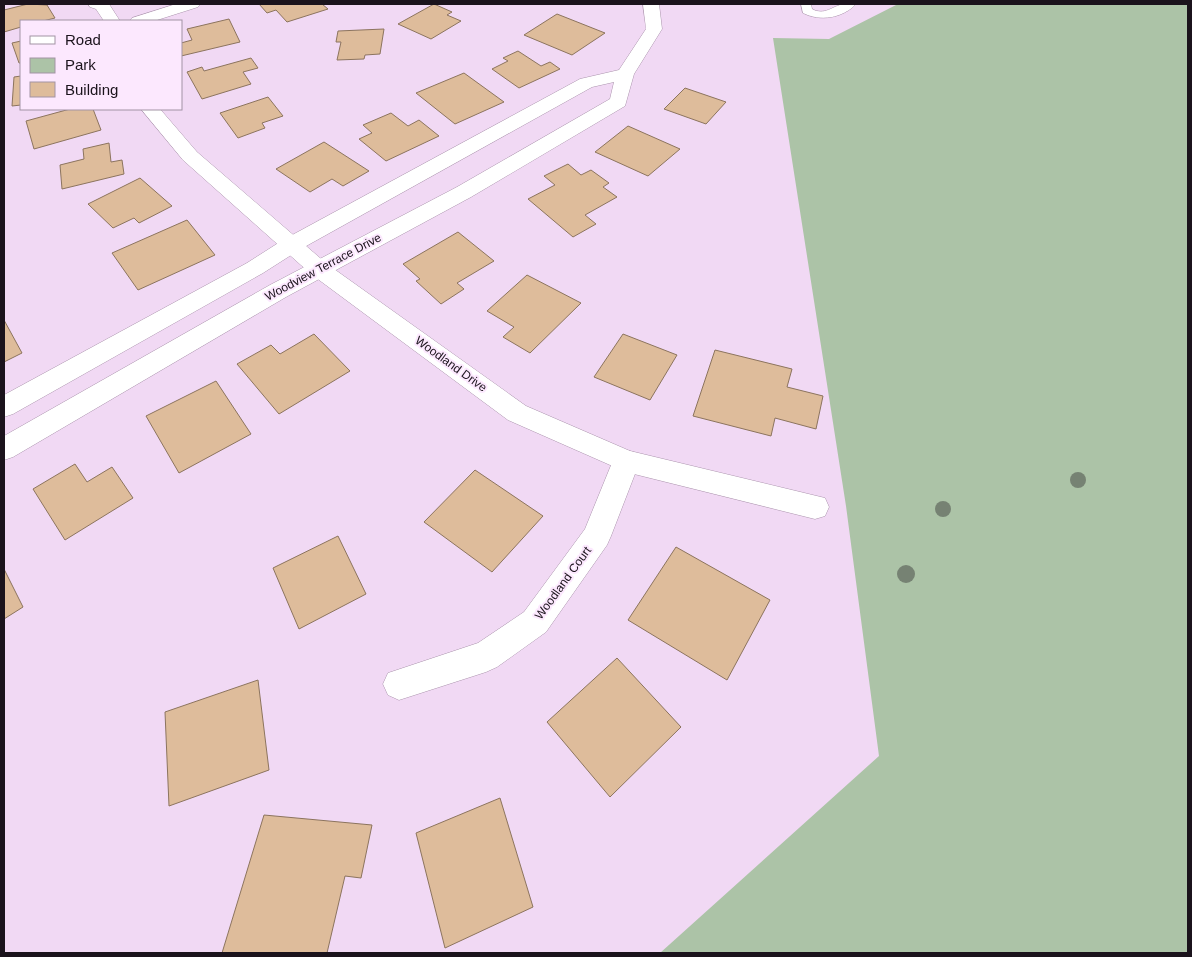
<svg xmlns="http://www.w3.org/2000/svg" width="1192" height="957" font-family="Helvetica,sans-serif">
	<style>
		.green { fill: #acc3a7 }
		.building { fill: #debc9b; stroke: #8c745e }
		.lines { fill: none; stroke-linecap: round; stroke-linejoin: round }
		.service-casing { stroke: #ab94ad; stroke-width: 1 }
		.minor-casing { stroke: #ab94ad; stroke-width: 1 }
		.tertiary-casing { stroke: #ab94ad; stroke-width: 1 }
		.service { fill: #fff; fill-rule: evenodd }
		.minor { fill: #fff; fill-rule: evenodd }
		.tertiary { fill: #fff; fill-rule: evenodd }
		.tree { fill: #768273 }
		.labels { text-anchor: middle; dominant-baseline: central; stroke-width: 4; stroke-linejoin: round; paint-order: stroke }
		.street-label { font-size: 12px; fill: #1b131c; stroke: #fce8fe }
	</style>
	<rect width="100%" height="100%" fill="#f1d9f4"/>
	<path class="green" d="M 898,4 L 1188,4 L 1188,953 L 660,953 L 879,756 L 846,506 L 773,38 L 829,39 Z"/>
	<path class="building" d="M 28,4 L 47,5 L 55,18 L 43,21 L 21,21 L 21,27 L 4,32 L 4,10 Z
		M 259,4 L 322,4 L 328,9 L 287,22 L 276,10 L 267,13 Z
		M 434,4 L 452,12 L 447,15 L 461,21 L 431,39 L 398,24 Z
		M 557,14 L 605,33 L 572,55 L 524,35 Z
		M 229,19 L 240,42 L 181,56 L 181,43 L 192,40 L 187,29 Z
		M 384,29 L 380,54 L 365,55 L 364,59 L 337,60 L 341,42 L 336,42 L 338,31 Z
		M 21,41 L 21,63 L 19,63 L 12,43 Z
		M 518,51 L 541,66 L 550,62 L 560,69 L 519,88 L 492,69 L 508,61 L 503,58 Z
		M 251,58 L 258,68 L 243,72 L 251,84 L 202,99 L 187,72 L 202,67 L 204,71 Z
		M 464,73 L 504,102 L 455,124 L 416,93 Z
		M 21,76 L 21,105 L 12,106 L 14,77 Z
		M 685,88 L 726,102 L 706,124 L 664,109 Z
		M 268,97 L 283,116 L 262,123 L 265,128 L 238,138 L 220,113 Z
		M 70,109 L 93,109 L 101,130 L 34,149 L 26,121 Z
		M 391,113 L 408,126 L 419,120 L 439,136 L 386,161 L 359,139 L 372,133 L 363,125 Z
		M 628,126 L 680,149 L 648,176 L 595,152 Z
		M 324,142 L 369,171 L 343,186 L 332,179 L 310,192 L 276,169 Z
		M 109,143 L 111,162 L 122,160 L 124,174 L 62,189 L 60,165 L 84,159 L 83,149 Z
		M 568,164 L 581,175 L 591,170 L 609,183 L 603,187 L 617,197 L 585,215 L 596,224 L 573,237 L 528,199 L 555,185 L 544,176 Z
		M 140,178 L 172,206 L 139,223 L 134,218 L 113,228 L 88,204 Z
		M 187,220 L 215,255 L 138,290 L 112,253 Z
		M 458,232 L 494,261 L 457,283 L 464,289 L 441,304 L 416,281 L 420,279 L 403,264 Z
		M 527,275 L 581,303 L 530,353 L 503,337 L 514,327 L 487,311 Z
		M 4,320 L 22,353 L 4,362 Z
		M 314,334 L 350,371 L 279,414 L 237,364 L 271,345 L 280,354 Z
		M 623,334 L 677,355 L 650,400 L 594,377 Z
		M 715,350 L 792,369 L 787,387 L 823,396 L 816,429 L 775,418 L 771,436 L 693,416 Z
		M 216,381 L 251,434 L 179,473 L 146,416 Z
		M 75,464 L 87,482 L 112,467 L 133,498 L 65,540 L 33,489 Z
		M 475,470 L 543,516 L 492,572 L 424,522 Z
		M 338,536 L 366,594 L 299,629 L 273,568 Z
		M 676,547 L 770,600 L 727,680 L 628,620 Z
		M 4,569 L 23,607 L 4,619 Z
		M 617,658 L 681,727 L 610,797 L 547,722 Z
		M 258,680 L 269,770 L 169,806 L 165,712 Z
		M 500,798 L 533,907 L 445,948 L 416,833 Z
		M 264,815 L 372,825 L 361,878 L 345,876 L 327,953 L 222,953 Z"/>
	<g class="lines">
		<defs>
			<path id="service" d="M 801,4 L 811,4 L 812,9 C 825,16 832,6 844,4 C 848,3 853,4 856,4 C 843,18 820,22 803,13 Z"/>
			<path id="minor" d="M 176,4 L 200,4 L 198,7 L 154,21 L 130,21 L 132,18 Z
				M 643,4 L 659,4 L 662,29 L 634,74 L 625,106 L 471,197 L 286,297 L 13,457 L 4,460 L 4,436 L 270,285 L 457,187 L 610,99 L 614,82 L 592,87 L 299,250 L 263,273 L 13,414 L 4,417 L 4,395 L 247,263 L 283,240 L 580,79 L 619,70 L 646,29 Z
				M 626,450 L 636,453 L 640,461 L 611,536 L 607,545 L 546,632 L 497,667 L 486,672 L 399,700 L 388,695 L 383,684 L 388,673 L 478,643 L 524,612 L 585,529 L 616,453 Z"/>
			<path id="tertiary" d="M 88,4 L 109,4 L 120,21 L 104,21 L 96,9 L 90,7 Z
				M 141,109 L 160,109 L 197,152 L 327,264 L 526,406 L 630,451 L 825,498 L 829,507 L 825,516 L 815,519 L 626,472 L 508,420 L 311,274 L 183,160 Z"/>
		</defs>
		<use href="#service" class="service-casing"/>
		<use href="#minor" class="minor-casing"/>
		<use href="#tertiary" class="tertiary-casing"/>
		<use href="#service" class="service"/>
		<use href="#minor" class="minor"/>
		<use href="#tertiary" class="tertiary"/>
	</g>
	<g class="tree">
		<circle cx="1078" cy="480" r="8"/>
		<circle cx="943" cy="509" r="8"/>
		<circle cx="906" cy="574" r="9"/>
	</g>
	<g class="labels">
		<g class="street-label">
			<text transform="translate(323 267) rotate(-28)">Woodview Terrace Drive</text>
			<text transform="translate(451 364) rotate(36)">Woodland Drive</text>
			<text transform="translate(563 583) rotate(-54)">Woodland Court</text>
		</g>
	</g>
	<rect width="1192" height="957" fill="none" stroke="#1b131c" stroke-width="10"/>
	<rect x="20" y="20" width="162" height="90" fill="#fce8fe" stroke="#a293a4"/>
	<rect x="30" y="36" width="25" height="8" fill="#ffffff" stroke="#a293a4"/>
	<text x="65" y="45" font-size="15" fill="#1b131c">Road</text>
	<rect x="30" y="58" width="25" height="15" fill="#acc3a7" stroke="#a293a4"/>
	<text x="65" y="70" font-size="15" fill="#1b131c">Park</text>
	<rect x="30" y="82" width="25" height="15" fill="#debc9b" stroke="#a293a4"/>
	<text x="65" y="95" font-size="15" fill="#1b131c">Building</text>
</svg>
